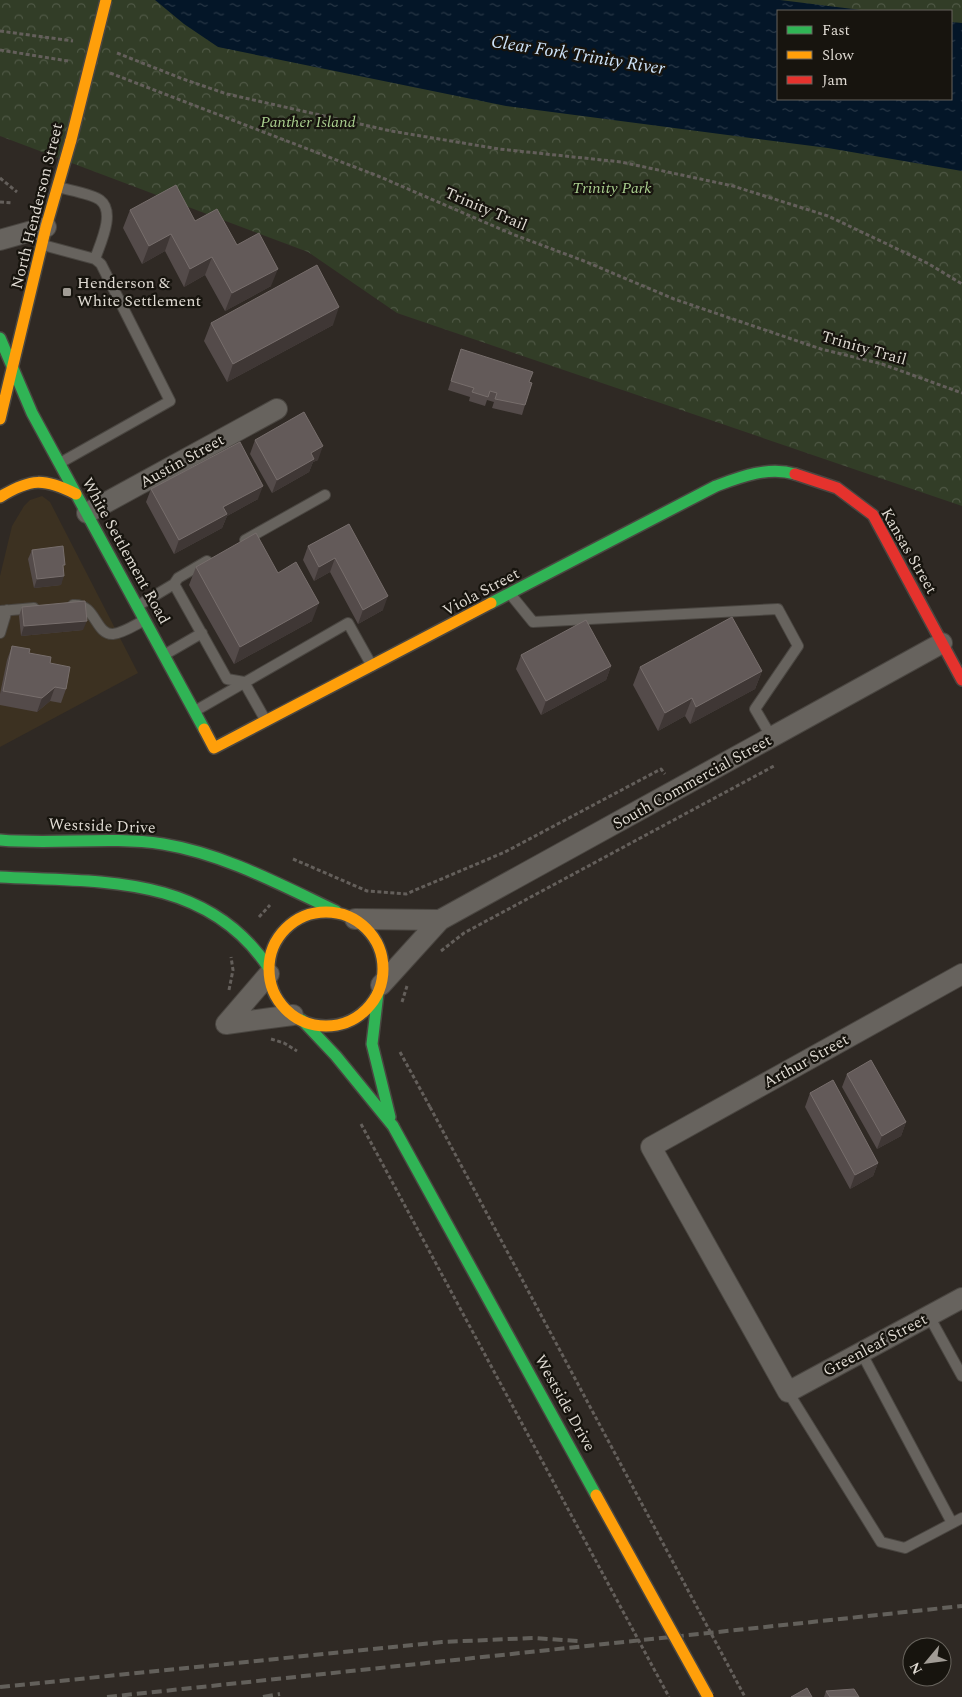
<svg xmlns="http://www.w3.org/2000/svg" width="962" height="1697" font-family="Spectral,serif">
	<style>
		.built { fill: #3c3121 }
		.park { fill: url(#park-crowns); fill-rule: evenodd }
		.water { fill: url(#water-ripples) }
		.lines { fill: none; stroke-linecap: round; stroke-linejoin: round }
		.lane-casing { stroke: #4a4641; stroke-width: 12 }
		.street-casing { stroke: #4a4641; stroke-width: 22 }
		.fast-casing { stroke: #4a4641; stroke-width: 14 }
		.slow-casing { stroke: #4a4641; stroke-width: 14 }
		.jam-casing { stroke: #4a4641; stroke-width: 14 }
		.path { stroke: #645f5b; stroke-width: 3; stroke-dasharray: 4 2.5; stroke-linecap: butt }
		.lane { stroke: #67635e; stroke-width: 10 }
		.street { stroke: #67635e; stroke-width: 20 }
		.fast { stroke: #30b455; stroke-width: 11 }
		.slow { stroke: #ff9f0a; stroke-width: 11 }
		.jam { stroke: #e5322d; stroke-width: 11 }
		.rail { stroke: #63605b; stroke-width: 4; stroke-dasharray: 10 5; stroke-linecap: butt }
		.fast-bridge-casing { stroke: #4a4641; stroke-width: 14; stroke-linecap: butt }
		.slow-bridge-casing { stroke: #4a4641; stroke-width: 14; stroke-linecap: butt }
		.path-bridge { stroke: #645f5b; stroke-width: 3; stroke-dasharray: 4 2.5; stroke-linecap: butt }
		.fast-bridge { stroke: #30b455; stroke-width: 11 }
		.slow-bridge { stroke: #ff9f0a; stroke-width: 11 }
		.wall { fill: #544b4a }
		.shaded-wall { fill: #3f3735 }
		.building { fill: #635a59; stroke: #776e6c }
		.poi-dot { fill: #a19c95; stroke: #17140e; stroke-width: 2 }
		.labels { text-anchor: middle; dominant-baseline: central; stroke-width: 4.5; stroke-linejoin: round; paint-order: stroke }
		.park-label { font-size: 16px; font-style: italic; fill: #a9ce8e; stroke: #17140e }
		.street-label { font-size: 16px; fill: #dfdad2; stroke: #17140e }
		.poi-label { font-size: 16px; fill: #dfdad2; stroke: #17140e; text-anchor: start }
		.water-label { font-size: 18px; font-style: italic; fill: #cee4fa; stroke: #17140e }
	</style>
	<defs>
		<pattern id="park-crowns" width="20" height="18" patternUnits="userSpaceOnUse" patternTransform="scale(1.25)"><rect width="20" height="18" fill="#323d27"/><path d="M2 6a3 3 0 1 1 6 0M12 15a3 3 0 1 1 6 0" fill="none" stroke="#4f5845"/></pattern>
		<pattern id="water-ripples" width="26" height="14" patternUnits="userSpaceOnUse" patternTransform="scale(1.25)"><rect width="26" height="14" fill="#041628"/><path d="M2 4q2-2 4 0t4 0M15 11q2-2 4 0t4 0" fill="none" stroke="#283746"/></pattern>
	</defs>
	<rect width="100%" height="100%" fill="#2f2924"/>
	<path class="built" d="M 42,496 L 50,502 L 138,673 L 0,747 L 0,576 L 12,526 L 24,506 L 30,500 Z"/>
	<path class="park" d="M 0,0 L 962,0 L 962,506 L 397,313 L 308,252 L 0,136 ZM 778,11 L 951,11 L 951,99 L 778,99 Z"/>
	<path class="water" d="M 155,0 L 780,0 L 869,11 L 778,11 L 778,99 L 951,99 L 951,22 L 962,23 L 962,171 L 828,148 L 506,106 L 218,47 L 184,24 Z"/>
	<g class="lines">
		<defs>
			<path id="lane" d="M 58,187 C 68,190 93,194 100,200 C 116,212 100,244 95,259
				M 43,245 L 95,259 L 101,264 L 170,401 L 60,463
				M 245,540 L 325,495
				M 207,561 L 178,578 L 174,584 L 227,679 L 244,682 L 266,721
				M 511,595 L 533,622 L 778,609 L 798,646 L 755,709 L 772,738
				M 73,605 C 96,603 95,635 113,634 C 123,633 135,625 143,621
				M 139,605 L 174,584
				M 0,611 L 34,608
				M 0,633 L 7,610
				M 164,655 L 202,633
				M 195,711 L 348,623 L 372,666
				M 929,1316 L 962,1376
				M 861,1352 L 952,1523
				M 788,1392 L 881,1542 L 905,1548 L 962,1518"/>
			<path id="street" d="M 0,240 L 46,227
				M 87,513 L 277,409
				M 355,919 L 440,920
				M 962,974 L 651,1147 L 788,1392 L 962,1298
				M 381,985 L 440,920 L 942,643
				M 226,1024 L 293,1015
				M 226,1024 L 269,974"/>
			<path id="fast" d="M 0,338 L 32,413 L 204,729
				M 491,603 L 716,486 C 740,477 768,466 795,474
				M 0,840 C 54,845 109,836 163,844 C 224,854 281,885 336,911
				M 0,877 C 99,882 206,874 268,967
				M 378,993 L 372,1044 L 390,1117
				M 302,1020 L 336,1056 L 393,1126"/>
			<path id="slow" d="M 0,419 L 46,227 L 71,140
				M 0,497 C 31,478 44,478 76,494
				M 204,729 L 214,748 L 491,603
				M269 969a57 57 0 1 1 114 0a57 57 0 1 1-114 0Z"/>
			<path id="jam" d="M 795,474 L 837,488 L 873,515 L 962,680"/>
		</defs>
		<use href="#lane" class="lane-casing"/>
		<use href="#street" class="street-casing"/>
		<use href="#fast" class="fast-casing"/>
		<use href="#slow" class="slow-casing"/>
		<use href="#jam" class="jam-casing"/>
		<path class="path" d="M 0,31 L 73,41
			M 0,50 L 68,61
			M 117,53 L 183,79 L 227,94 L 391,131 L 499,149 L 621,162 L 733,186 L 828,216 L 929,264 L 962,284
			M 110,73 L 378,176 L 512,234 L 584,261 L 674,299 L 821,349 L 882,364 L 962,393
			M 0,178 L 17,192
			M 0,202 L 13,203
			M 293,859 L 367,891 L 406,894 L 505,852 L 661,769 L 665,774
			M 259,917 L 270,905
			M 441,951 L 464,933 L 503,912 L 774,766
			M 229,990 L 233,970 L 231,957
			M 402,1002 L 407,986
			M 271,1039 L 284,1043 L 297,1051
			M 400,1052 L 430,1107"/>
		<use href="#lane" class="lane"/>
		<use href="#street" class="street"/>
		<use href="#fast" class="fast"/>
		<use href="#slow" class="slow"/>
		<use href="#jam" class="jam"/>
		<path class="rail" d="M 0,1687 L 442,1642 L 533,1638 L 579,1641
			M 107,1697 L 962,1606
			M 263,1697 L 280,1694"/>
		<defs>
			<path id="fast-bridge" d="M 393,1126 L 596,1495"/>
			<path id="slow-bridge" d="M 71,140 L 106,0
				M 596,1495 L 708,1697"/>
		</defs>
		<use href="#fast-bridge" class="fast-bridge-casing"/>
		<use href="#slow-bridge" class="slow-bridge-casing"/>
		<path class="path-bridge" d="M 430,1107 L 745,1697
			M 361,1124 L 669,1697"/>
		<use href="#fast-bridge" class="fast-bridge"/>
		<use href="#slow-bridge" class="slow-bridge"/>
	</g>
	<path class="wall" d="M 130,210 L 195,221 L 237,245 L 271,286 L 225,311 L 205,275 L 184,287 L 165,251 L 142,264 L 123,228 Z
		M 211,323 L 333,325 L 227,382 L 204,341 Z
		M 461,349 L 529,382 L 525,405 L 522,415 L 492,408 L 494,402 L 487,400 L 485,406 L 469,401 L 470,397 L 448,390 Z
		M 255,440 L 318,460 L 313,462 L 309,472 L 272,493 L 250,454 Z
		M 151,489 L 258,499 L 227,516 L 222,528 L 174,554 L 146,502 Z
		M 349,524 L 383,610 L 358,624 L 330,572 L 314,581 L 303,560 L 308,546 Z
		M 32,550 L 63,570 L 61,585 L 34,588 L 28,559 Z
		M 196,567 L 278,573 L 312,621 L 234,664 L 189,585 Z
		M 22,607 L 83,630 L 21,636 L 19,616 Z
		M 12,646 L 29,653 L 50,663 L 66,689 L 61,703 L 50,701 L 37,712 L 0,705 L 0,694 L 7,660 Z
		M 521,655 L 611,666 L 606,680 L 541,715 L 516,669 Z
		M 640,667 L 762,671 L 755,689 L 690,724 L 685,716 L 658,731 L 633,685 Z
		M 847,1074 L 906,1122 L 901,1136 L 877,1149 L 842,1087 Z
		M 810,1093 L 878,1163 L 873,1176 L 850,1189 L 805,1107 Z
		M 826,1691 L 859,1697 L 824,1697 Z"/>
	<path class="shaded-wall" d="M 171,234 L 165,251 L 142,264 L 149,246 Z
		M 212,257 L 205,275 L 184,287 L 190,269 Z
		M 278,269 L 271,286 L 225,311 L 232,293 Z
		M 339,307 L 333,325 L 227,382 L 233,364 Z
		M 323,446 L 318,460 L 313,462 L 309,472 L 272,493 L 277,480 L 311,453 Z
		M 263,486 L 258,499 L 227,516 L 222,528 L 174,554 L 179,540 L 223,507 Z
		M 335,558 L 330,572 L 314,581 L 319,567 Z
		M 64,576 L 61,585 L 34,588 L 37,579 Z
		M 388,596 L 383,610 L 358,624 L 363,610 Z
		M 319,603 L 312,621 L 234,664 L 240,647 Z
		M 87,621 L 83,630 L 21,636 L 24,626 Z
		M 611,666 L 606,680 L 541,715 L 546,701 Z
		M 762,671 L 755,689 L 690,724 L 696,707 Z
		M 55,687 L 50,701 L 37,712 L 42,698 Z
		M 692,698 L 685,716 L 658,731 L 665,713 Z
		M 906,1122 L 901,1136 L 877,1149 L 882,1136 Z
		M 878,1163 L 873,1176 L 850,1189 L 855,1175 Z"/>
	<path class="building" d="M 176,185 L 195,221 L 217,209 L 237,245 L 259,233 L 278,269 L 232,293 L 212,257 L 190,269 L 171,234 L 149,246 L 130,210 Z
		M 317,265 L 339,307 L 233,364 L 211,323 Z
		M 461,349 L 533,372 L 529,382 L 532,383 L 525,405 L 495,399 L 497,393 L 490,391 L 488,397 L 472,392 L 474,388 L 451,381 Z
		M 304,412 L 323,446 L 311,453 L 314,459 L 277,480 L 255,440 Z
		M 240,442 L 263,486 L 223,507 L 227,514 L 179,540 L 151,489 Z
		M 349,524 L 388,596 L 363,610 L 335,558 L 319,567 L 308,546 Z
		M 256,533 L 278,573 L 296,562 L 319,603 L 240,647 L 196,567 Z
		M 63,546 L 65,565 L 63,565 L 64,576 L 37,579 L 32,550 Z
		M 85,601 L 87,621 L 24,626 L 22,607 Z
		M 732,617 L 762,671 L 696,707 L 692,698 L 665,713 L 640,667 Z
		M 586,620 L 611,666 L 546,701 L 521,655 Z
		M 12,646 L 30,649 L 29,653 L 51,657 L 50,663 L 70,667 L 66,689 L 55,687 L 42,698 L 3,691 Z
		M 871,1060 L 906,1122 L 882,1136 L 847,1074 Z
		M 833,1080 L 878,1163 L 855,1175 L 810,1093 Z
		M 807,1688 L 812,1697 L 791,1697 Z
		M 854,1689 L 859,1697 L 830,1697 L 826,1691 Z"/>
	<rect class="poi-dot" x="62" y="287" width="10" height="10" rx="2.5"/>
	<g class="labels">
		<g class="park-label">
			<text x="308" y="122">Panther Island</text>
			<text x="612" y="188">Trinity Park</text>
		</g>
		<g class="street-label">
			<text transform="translate(37 206) rotate(-76)">North Henderson Street</text>
			<text transform="translate(486 209) rotate(23)">Trinity Trail</text>
			<text transform="translate(864 348) rotate(16)">Trinity Trail</text>
			<text transform="translate(182 461) rotate(-29)">Austin Street</text>
			<text transform="translate(126 551) rotate(61)">White Settlement Road</text>
			<text transform="translate(909 551) rotate(60)">Kansas Street</text>
			<text transform="translate(481 592) rotate(-28)">Viola Street</text>
			<text transform="translate(692 782) rotate(-29)">South Commercial Street</text>
			<text transform="translate(102 826) rotate(2)">Westside Drive</text>
			<text transform="translate(806 1061) rotate(-29)">Arthur Street</text>
			<text transform="translate(875 1345) rotate(-28)">Greenleaf Street</text>
			<text transform="translate(565 1403) rotate(61)">Westside Drive</text>
		</g>
		<g class="poi-label">
			<text x="77" y="283">Henderson &amp;<tspan x="77" dy="18">White Settlement</tspan></text>
		</g>
		<g class="water-label">
			<text transform="translate(578 55) rotate(9)">Clear Fork Trinity River</text>
		</g>
	</g>
	<rect x="777" y="10" width="175" height="90" fill="#17140e" stroke="#67635c"/>
	<rect x="787" y="26" width="25" height="8" fill="#30b455" stroke="#67635c"/>
	<text x="822" y="35" font-size="15" fill="#dfdad2">Fast</text>
	<rect x="787" y="51" width="25" height="8" fill="#ff9f0a" stroke="#67635c"/>
	<text x="822" y="60" font-size="15" fill="#dfdad2">Slow</text>
	<rect x="787" y="76" width="25" height="8" fill="#e5322d" stroke="#67635c"/>
	<text x="822" y="85" font-size="15" fill="#dfdad2">Jam</text>
	<g transform="translate(927 1662) rotate(241)"><circle r="24" fill="#17140e" stroke="#67635c"/>
	<path d="M0-4L9 19L0 12L-9 19Z" fill="#a19c95"/>
	<text y="-8" font-size="14" font-weight="bold" text-anchor="middle" fill="#dfdad2">N</text>
	</g>
</svg>
